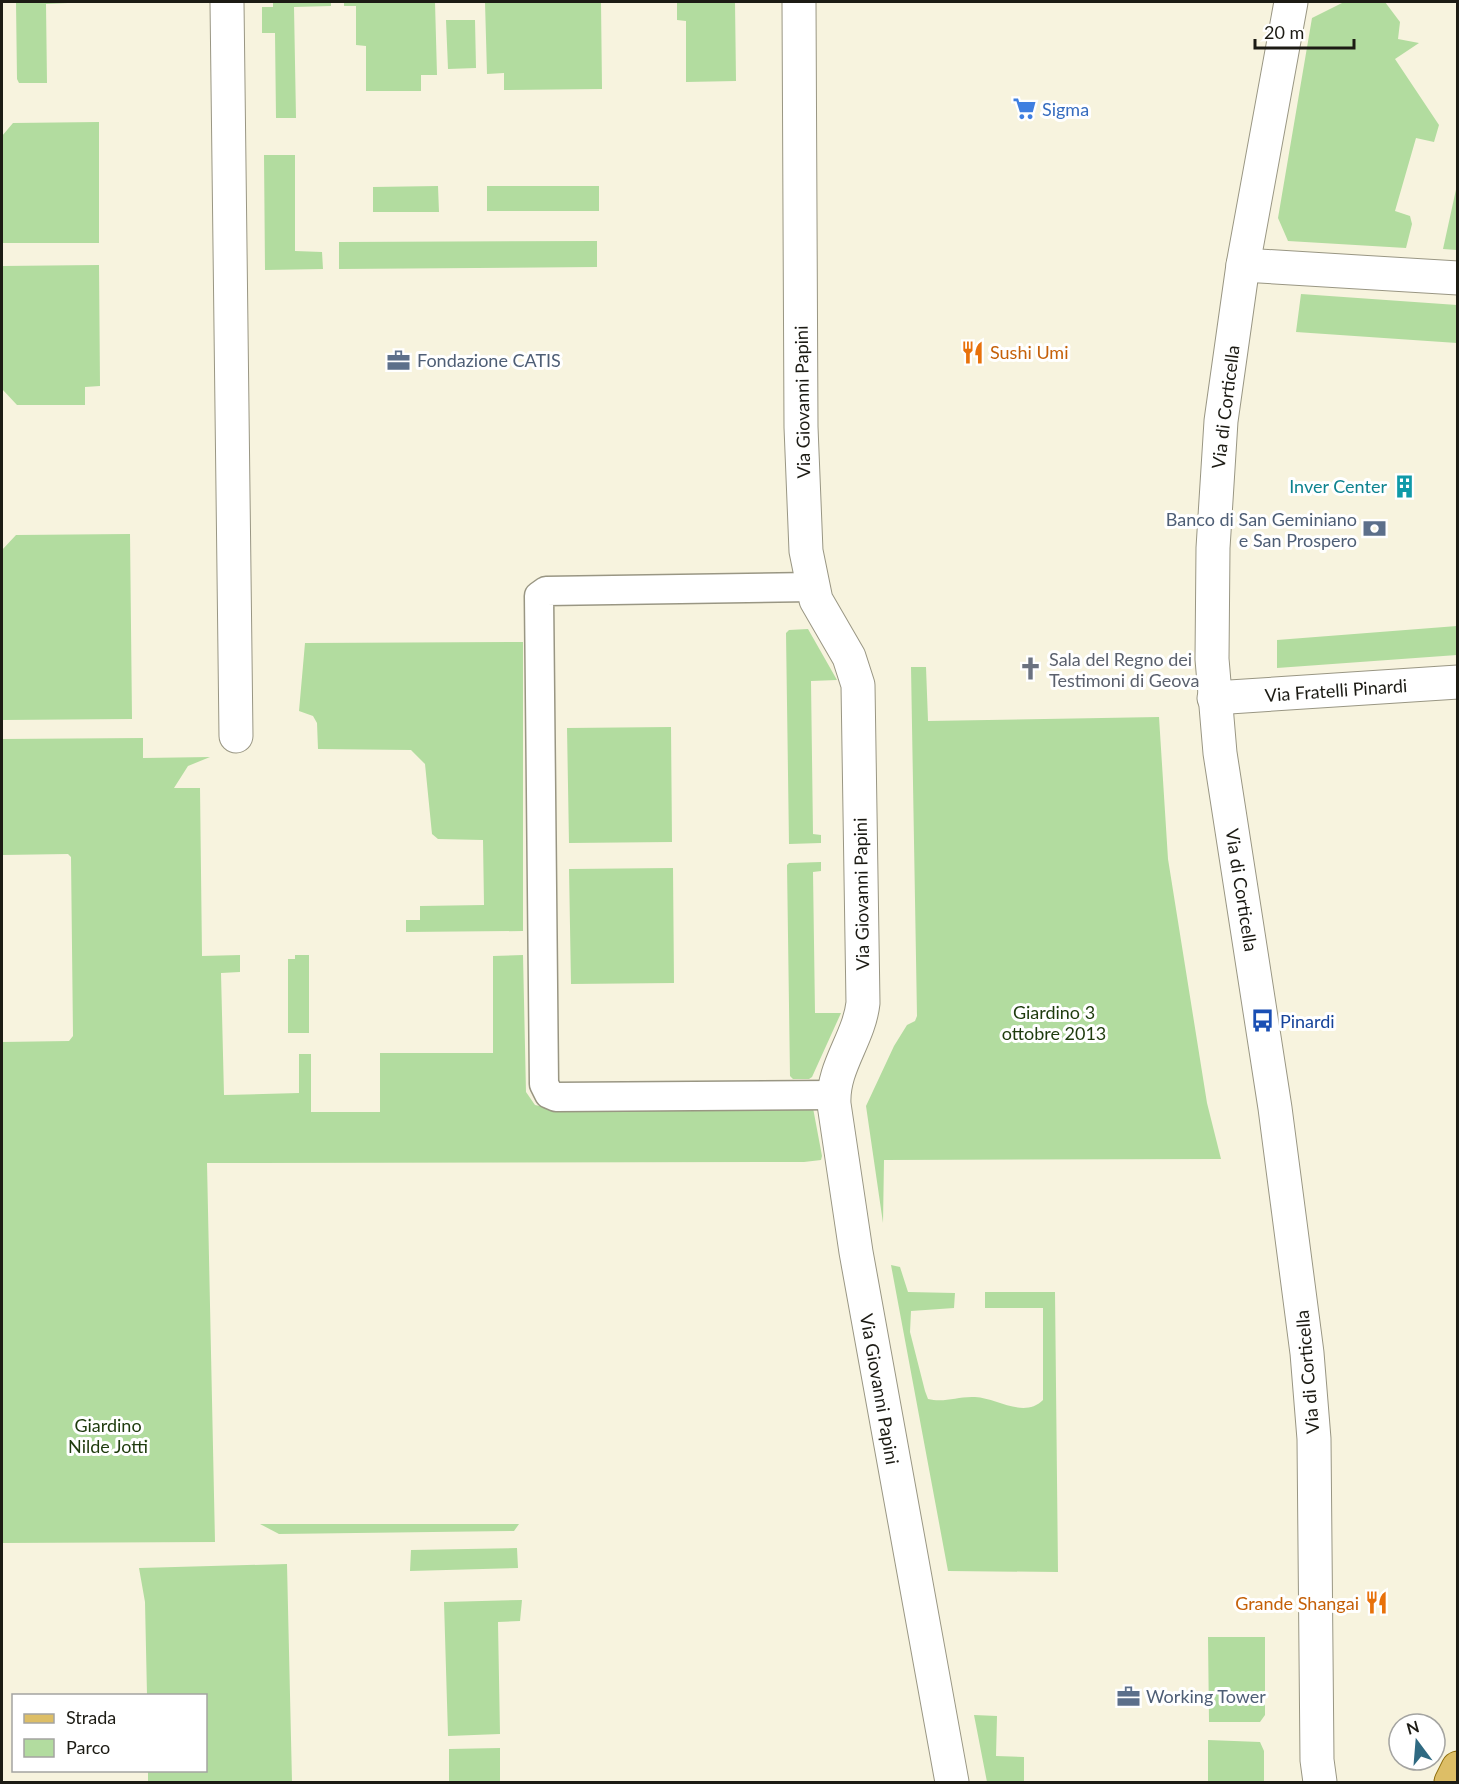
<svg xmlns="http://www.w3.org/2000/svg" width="1459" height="1784" font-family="Lato,sans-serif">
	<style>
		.green { fill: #b2dc9f }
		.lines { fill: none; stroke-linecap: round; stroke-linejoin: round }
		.pedestrian-casing { stroke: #999683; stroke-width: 31 }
		.minor-casing { stroke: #999683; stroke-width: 35 }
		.tertiary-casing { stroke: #999683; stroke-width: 35 }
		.primary-casing { stroke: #8a6907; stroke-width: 35 }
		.pedestrian { stroke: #fff; stroke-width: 28 }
		.minor { stroke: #fff; stroke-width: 33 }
		.tertiary { stroke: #fff; stroke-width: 33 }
		.primary { stroke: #ddbe66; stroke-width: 33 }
		.labels { text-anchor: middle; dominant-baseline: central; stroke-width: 6; stroke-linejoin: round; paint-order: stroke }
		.shop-label { font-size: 18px; fill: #366cbe; stroke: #fff; text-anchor: start }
		.food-label { font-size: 18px; fill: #c56008; stroke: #fff; text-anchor: start }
		.service-label { font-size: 18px; fill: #4e5e75; stroke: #fff; text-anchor: start }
		.street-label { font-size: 18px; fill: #1c1b14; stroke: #fff }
		.culture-label { font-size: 18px; fill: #0d838f; stroke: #fff; text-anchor: end }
		.worship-label { font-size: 18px; fill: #5b616d; stroke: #fff; text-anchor: start }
		.park-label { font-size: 18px; fill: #1e3b0d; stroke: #fff }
		.transit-label { font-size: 18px; fill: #164399; stroke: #fff; text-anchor: start }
	</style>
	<rect width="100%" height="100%" fill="#f7f3de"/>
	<path class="green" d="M 16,2 L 90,2 L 46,4 L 47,83 L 19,83 L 17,79 Z
		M 273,2 L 331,2 L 331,6 L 294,7 L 296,118 L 276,118 L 275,33 L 262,33 L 262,7 L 273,7 Z
		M 344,2 L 435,2 L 437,75 L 421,75 L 421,91 L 366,91 L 366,46 L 356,45 L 356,6 L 344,6 Z
		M 485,2 L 601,2 L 602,89 L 504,90 L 504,73 L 487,74 Z
		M 677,2 L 735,2 L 736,81 L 686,82 L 686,21 L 677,20 Z
		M 1344,2 L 1385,2 L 1400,22 L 1398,39 L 1419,43 L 1395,59 L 1439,125 L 1434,142 L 1416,138 L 1395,211 L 1410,216 L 1412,224 L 1406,248 L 1288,241 L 1278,218 L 1312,18 Z
		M 446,20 L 475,20 L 476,68 L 448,69 Z
		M 99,122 L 99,243 L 2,243 L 2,136 L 13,123 Z
		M 264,155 L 295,155 L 295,251 L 322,252 L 323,269 L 265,270 Z
		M 1457,185 L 1457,250 L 1443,249 Z
		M 438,186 L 439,212 L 373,212 L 373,187 Z
		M 487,186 L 599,186 L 599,211 L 487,211 Z
		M 597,241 L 597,267 L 339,269 L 339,242 Z
		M 99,265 L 100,386 L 85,387 L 85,405 L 17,405 L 2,389 L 2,266 Z
		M 1301,294 L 1457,305 L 1457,343 L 1296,332 Z
		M 130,534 L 132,719 L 2,720 L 2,550 L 16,535 Z
		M 1457,626 L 1457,655 L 1277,668 L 1277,640 Z
		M 808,629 L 837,680 L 811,681 L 813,834 L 821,835 L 821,843 L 789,844 L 786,633 L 789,630 Z
		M 523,642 L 523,931 L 406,932 L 406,920 L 420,920 L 420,906 L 484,905 L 483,840 L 438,839 L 432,834 L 425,764 L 411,750 L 318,749 L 317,723 L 313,716 L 299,711 L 305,643 Z
		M 911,667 L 926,667 L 928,721 L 1159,717 L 1168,859 L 1207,1103 L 1221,1159 L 884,1160 L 883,1223 L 866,1106 L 894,1046 L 907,1025 L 915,1021 L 917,1016 Z
		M 671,727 L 672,842 L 569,843 L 567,728 Z
		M 143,738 L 143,758 L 210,757 L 188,766 L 174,788 L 200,788 L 202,956 L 240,955 L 240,972 L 221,973 L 224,1095 L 299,1093 L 299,1054 L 311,1054 L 311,1112 L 380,1112 L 380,1053 L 493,1053 L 493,956 L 523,955 L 526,1092 L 535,1105 L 554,1109 L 813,1108 L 822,1156 L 821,1160 L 804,1162 L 207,1163 L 215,1542 L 2,1543 L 2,1042 L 69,1041 L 73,1036 L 71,857 L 68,854 L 2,855 L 2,739 Z
		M 821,862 L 821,871 L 813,872 L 815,1013 L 841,1013 L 812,1077 L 809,1079 L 793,1079 L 790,1076 L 787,865 L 789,863 Z
		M 673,868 L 674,983 L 571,984 L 569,869 Z
		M 295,955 L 309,955 L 309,1033 L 288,1033 L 288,959 L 295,959 Z
		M 891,1265 L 900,1267 L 908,1292 L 955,1293 L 954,1308 L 911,1311 L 910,1332 L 925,1391 L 928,1399 C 945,1403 958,1396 975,1397 C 997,1398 1024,1419 1043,1400 L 1043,1308 L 985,1308 L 985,1292 L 1055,1292 L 1058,1572 L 948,1571 Z
		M 260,1524 L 519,1524 L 514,1531 L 279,1534 Z
		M 517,1548 L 518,1568 L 410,1571 L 411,1550 Z
		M 287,1564 L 292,1782 L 148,1782 L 148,1771 L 206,1770 L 206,1696 L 147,1695 L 145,1602 L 139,1568 Z
		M 522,1600 L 520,1621 L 498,1622 L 500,1734 L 448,1736 L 444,1602 Z
		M 1208,1637 L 1265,1637 L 1265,1715 L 1260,1722 L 1209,1722 Z
		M 974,1715 L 997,1716 L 996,1756 L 1024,1757 L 1024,1782 L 987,1782 Z
		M 1208,1740 L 1260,1742 L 1264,1751 L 1264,1782 L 1208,1782 Z
		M 500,1748 L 500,1782 L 449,1782 L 449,1749 Z"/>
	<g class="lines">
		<defs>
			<path id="pedestrian" d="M 812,587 L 546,591 L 539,596 L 544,1084 L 549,1094 L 556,1097 L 833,1095"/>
			<path id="minor" d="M 227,2 L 236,736
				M 799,2 L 801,427 L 806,551 L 816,600 L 849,657 L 858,685 L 863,1003 C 859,1039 832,1067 834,1104 L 856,1252 L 952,1782
				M 1243,265 L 1458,278
				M 1214,698 L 1458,682"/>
			<path id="tertiary" d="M 1291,2 L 1243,265 L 1221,421 L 1213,548 L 1212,659 L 1220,753 L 1275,1108 L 1307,1353 L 1314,1439 L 1317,1760 L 1320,1782"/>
			<path id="primary" d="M 1451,1782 L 1458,1768"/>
		</defs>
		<use href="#pedestrian" class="pedestrian-casing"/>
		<use href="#minor" class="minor-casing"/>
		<use href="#tertiary" class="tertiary-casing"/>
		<use href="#primary" class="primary-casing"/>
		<use href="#pedestrian" class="pedestrian"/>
		<use href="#minor" class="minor"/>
		<use href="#tertiary" class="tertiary"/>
		<use href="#primary" class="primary"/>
	</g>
	<defs>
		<symbol id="supermarket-bare" viewBox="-9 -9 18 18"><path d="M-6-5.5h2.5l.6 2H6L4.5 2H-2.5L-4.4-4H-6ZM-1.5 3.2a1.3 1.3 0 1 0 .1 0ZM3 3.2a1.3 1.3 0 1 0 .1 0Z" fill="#3f7fe0" stroke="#fff" stroke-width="2.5" paint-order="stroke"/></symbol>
		<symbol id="restaurant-bare" viewBox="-9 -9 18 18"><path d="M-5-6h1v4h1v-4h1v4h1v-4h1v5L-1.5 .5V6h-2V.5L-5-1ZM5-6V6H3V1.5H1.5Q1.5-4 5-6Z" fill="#e8710a" stroke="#fff" stroke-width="2.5" paint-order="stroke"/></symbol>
		<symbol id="office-bare" viewBox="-9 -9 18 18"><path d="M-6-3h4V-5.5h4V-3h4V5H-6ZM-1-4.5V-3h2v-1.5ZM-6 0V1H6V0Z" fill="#5c6f8a" stroke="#fff" stroke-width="2.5" paint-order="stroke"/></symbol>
		<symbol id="building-bare" viewBox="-9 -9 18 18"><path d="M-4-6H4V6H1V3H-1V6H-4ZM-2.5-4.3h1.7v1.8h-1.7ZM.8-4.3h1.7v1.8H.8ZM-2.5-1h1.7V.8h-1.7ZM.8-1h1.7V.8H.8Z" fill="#0f9aa8" stroke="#fff" stroke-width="2.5" paint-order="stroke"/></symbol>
		<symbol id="bank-bare" viewBox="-9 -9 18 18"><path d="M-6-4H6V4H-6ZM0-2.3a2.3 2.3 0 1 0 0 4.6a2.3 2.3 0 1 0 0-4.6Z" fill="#5c6f8a" stroke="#fff" stroke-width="2.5" paint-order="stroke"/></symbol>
		<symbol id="church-bare" viewBox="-9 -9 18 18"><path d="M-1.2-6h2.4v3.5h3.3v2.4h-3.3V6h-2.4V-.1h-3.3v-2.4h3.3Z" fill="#6b7280" stroke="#fff" stroke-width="2.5" paint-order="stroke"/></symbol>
		<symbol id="bus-bare" viewBox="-9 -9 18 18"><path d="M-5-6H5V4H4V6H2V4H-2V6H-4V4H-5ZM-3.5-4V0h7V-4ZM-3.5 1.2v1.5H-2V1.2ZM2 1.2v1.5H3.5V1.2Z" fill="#1a4fb4" stroke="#fff" stroke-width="2.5" paint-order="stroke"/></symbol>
	</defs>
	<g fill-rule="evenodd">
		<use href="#supermarket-bare" x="1008" y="92" width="33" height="33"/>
		<use href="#restaurant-bare" x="956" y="336" width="33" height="33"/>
		<use href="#office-bare" x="382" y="344" width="33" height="33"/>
		<use href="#building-bare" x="1388" y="470" width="33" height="33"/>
		<use href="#bank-bare" x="1358" y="512" width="33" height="33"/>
		<use href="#church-bare" x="1014" y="652" width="33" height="33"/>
		<use href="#bus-bare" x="1246" y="1004" width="33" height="33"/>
		<use href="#restaurant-bare" x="1360" y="1586" width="33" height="33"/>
		<use href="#office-bare" x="1112" y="1680" width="33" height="33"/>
	</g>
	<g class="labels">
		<g class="shop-label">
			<text x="1042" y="109">Sigma</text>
		</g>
		<g class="food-label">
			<text x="990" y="352">Sushi Umi</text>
			<text x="1359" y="1603" text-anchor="end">Grande Shangai</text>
		</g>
		<g class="service-label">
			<text x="417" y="360">Fondazione CATIS</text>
			<text x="1357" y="519" text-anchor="end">Banco di San Geminiano<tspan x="1357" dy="21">e San Prospero</tspan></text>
			<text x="1146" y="1696">Working Tower</text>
		</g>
		<g class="street-label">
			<text transform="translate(802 402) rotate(-91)">Via Giovanni Papini</text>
			<text transform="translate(1225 407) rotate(-83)">Via di Corticella</text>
			<text transform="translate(1336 690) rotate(-4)">Via Fratelli Pinardi</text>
			<text transform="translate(1242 890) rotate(81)">Via di Corticella</text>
			<text transform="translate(861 894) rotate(-91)">Via Giovanni Papini</text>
			<text transform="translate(1307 1372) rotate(-95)">Via di Corticella</text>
			<text transform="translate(880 1389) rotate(80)">Via Giovanni Papini</text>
		</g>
		<g class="culture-label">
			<text x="1387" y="486">Inver Center</text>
		</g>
		<g class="worship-label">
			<text x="1049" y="659">Sala del Regno dei<tspan x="1049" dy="21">Testimoni di Geova</tspan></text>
		</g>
		<g class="park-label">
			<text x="1054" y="1012">Giardino 3<tspan x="1054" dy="21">ottobre 2013</tspan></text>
			<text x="108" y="1425">Giardino<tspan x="108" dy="21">Nilde Jotti</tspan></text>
		</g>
		<g class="transit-label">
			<text x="1280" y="1021">Pinardi</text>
		</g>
	</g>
	<rect width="1459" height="1784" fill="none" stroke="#1c1b14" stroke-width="6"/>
	<rect x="12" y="1694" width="195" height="78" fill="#ffffff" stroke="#a4a4a1" stroke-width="1.5"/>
	<rect x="24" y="1714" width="30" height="9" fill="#ddbe66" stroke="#a4a4a1" stroke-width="1.5"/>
	<text x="66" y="1724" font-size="18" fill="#1c1b14">Strada</text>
	<rect x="24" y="1739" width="30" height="18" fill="#b2dc9f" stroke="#a4a4a1" stroke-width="1.5"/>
	<text x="66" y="1754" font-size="18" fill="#1c1b14">Parco</text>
	<g transform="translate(1417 1742) rotate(344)"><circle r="28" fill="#ffffff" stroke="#a4a4a1" stroke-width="1.5"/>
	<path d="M0-4.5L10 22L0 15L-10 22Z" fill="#2f6a82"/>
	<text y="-9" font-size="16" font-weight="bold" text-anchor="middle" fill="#1c1b14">N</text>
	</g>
	<path d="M1255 39v9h99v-9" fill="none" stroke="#1c1b14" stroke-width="3"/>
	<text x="1264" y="39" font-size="18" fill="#1c1b14" stroke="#ffffff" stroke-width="4.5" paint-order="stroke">20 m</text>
</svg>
